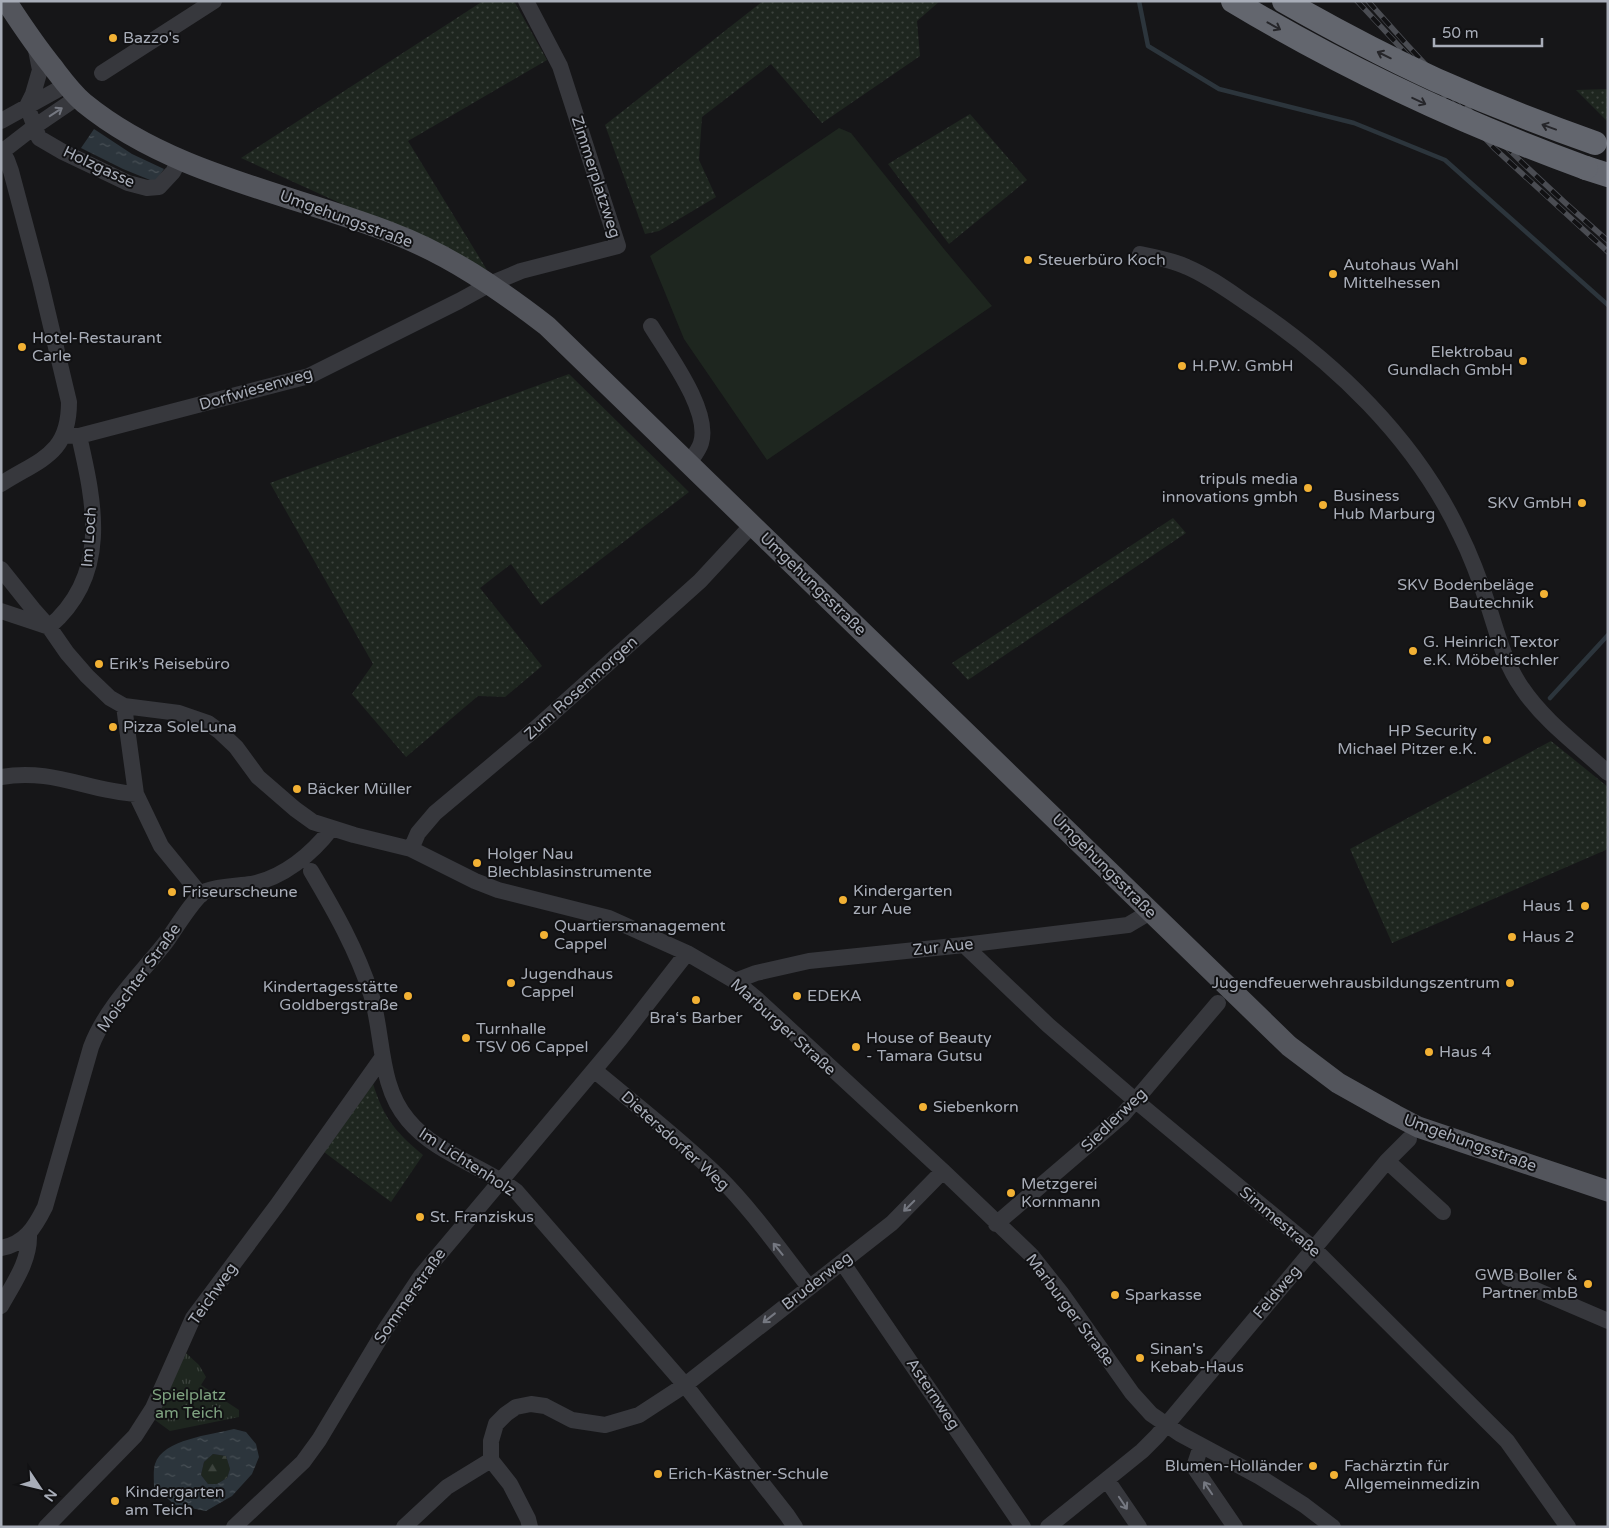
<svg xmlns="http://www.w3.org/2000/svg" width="1609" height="1528" font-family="'Varela Round',sans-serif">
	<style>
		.grass { fill: url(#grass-dots) }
		.forest { fill: url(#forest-firs) }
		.park { fill: url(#park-tufts) }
		.garden { fill: #1e261f }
		.water { fill: url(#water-ripples); fill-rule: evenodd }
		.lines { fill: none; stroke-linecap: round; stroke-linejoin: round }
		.stream { stroke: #2c353c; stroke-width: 4.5 }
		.minor { stroke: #37383d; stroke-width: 16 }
		.major { stroke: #53555c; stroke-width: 21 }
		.highway { stroke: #63666e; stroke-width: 24 }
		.rail-casing { stroke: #4a4c52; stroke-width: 5.5 }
		.rail { stroke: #111113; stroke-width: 4; stroke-dasharray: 11; stroke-linecap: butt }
		.highway-bridge { stroke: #63666e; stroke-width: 24 }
		.oneway { stroke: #26262a }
		.oneway2 { stroke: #757881 }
		.poi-dot { fill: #f2b134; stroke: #111113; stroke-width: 2 }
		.labels { text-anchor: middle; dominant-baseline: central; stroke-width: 4; stroke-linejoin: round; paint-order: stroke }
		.poi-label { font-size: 16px; fill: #a8adb8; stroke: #111113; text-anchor: start }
		.street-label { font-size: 16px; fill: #a8adb8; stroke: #111113 }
		.park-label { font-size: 16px; fill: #7fa381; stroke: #111113 }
	</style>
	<defs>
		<pattern id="grass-dots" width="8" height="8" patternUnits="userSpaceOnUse" patternTransform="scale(1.25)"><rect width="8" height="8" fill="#1e261f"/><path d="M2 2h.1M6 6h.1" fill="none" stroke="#3c433d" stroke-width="1.8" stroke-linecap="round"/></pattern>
		<pattern id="forest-firs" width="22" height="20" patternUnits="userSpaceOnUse" patternTransform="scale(1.25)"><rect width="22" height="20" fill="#1e261f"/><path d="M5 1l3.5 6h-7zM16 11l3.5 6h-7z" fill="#3c433d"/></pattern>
		<pattern id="park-tufts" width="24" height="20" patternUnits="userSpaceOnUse" patternTransform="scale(1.25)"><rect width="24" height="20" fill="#1e261f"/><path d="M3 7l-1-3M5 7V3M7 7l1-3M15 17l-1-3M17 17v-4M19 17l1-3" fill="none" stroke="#3c433d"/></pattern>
		<pattern id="water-ripples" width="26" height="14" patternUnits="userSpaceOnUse" patternTransform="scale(1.25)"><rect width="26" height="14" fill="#2c353c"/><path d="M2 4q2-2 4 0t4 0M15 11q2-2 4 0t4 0" fill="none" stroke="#485056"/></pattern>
	</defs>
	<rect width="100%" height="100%" fill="#161618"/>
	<path class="grass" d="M 483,1 L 514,1 L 547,60 L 408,141 L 487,270 L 241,158 Z
		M 763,1 L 940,1 L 917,21 L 920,56 L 822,123 L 771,64 L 702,117 L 699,160 L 716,197 L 659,231 L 645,234 L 605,125 Z
		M 1608,89 L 1608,122 L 1576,90 Z
		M 970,114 L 1027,180 L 949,244 L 888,164 Z
		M 569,374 L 689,492 L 541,605 L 511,564 L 480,588 L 542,666 L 505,697 L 478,696 L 406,757 L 352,694 L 373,664 L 270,483 Z
		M 1173,518 L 1186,533 L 968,680 L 952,663 Z
		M 1551,741 L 1608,787 L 1608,849 L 1392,943 L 1350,849 Z
		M 371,1077 C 382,1115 392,1129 423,1155 L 391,1202 L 320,1149 Z"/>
	<path class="forest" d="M 213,1454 L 226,1456 L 230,1469 L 227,1478 L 217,1484 L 208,1484 L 201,1475 L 204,1462 Z"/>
	<path class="park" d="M 186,1353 L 199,1365 L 206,1377 L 201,1385 L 239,1410 L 239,1417 L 170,1431 L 155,1420 Z"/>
	<path class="garden" d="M 839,128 L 851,133 L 944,249 L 992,306 L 767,460 L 684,339 L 650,256 Z"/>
	<path class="water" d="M 94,129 L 132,154 L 164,169 L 155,182 L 123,169 L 81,148 Z
		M 234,1429 L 246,1432 L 256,1444 L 259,1457 L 252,1474 L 232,1496 L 206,1511 L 175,1505 L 154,1487 C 154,1481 153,1470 155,1464 C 163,1439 211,1435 234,1429 ZM 213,1454 L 226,1456 L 230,1469 L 227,1478 L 217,1484 L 208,1484 L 201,1475 L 204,1462 Z"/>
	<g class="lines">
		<path class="stream" d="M 1139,1 L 1148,46 L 1219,89 L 1354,123 L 1445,160 L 1608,305
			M 1550,698 L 1608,635"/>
		<path class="minor" d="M 35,45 L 40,70 L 33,94 L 27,106 L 39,138 L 63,152 L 128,183 L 147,188 L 159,187 L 173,172 L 180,159
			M 102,73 L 214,1
			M 1,121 L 66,85
			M 1,149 L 7,160 L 11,171 L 40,280 L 69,402 C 69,455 40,459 1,484
			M 3,151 L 34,127 L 78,97
			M 1140,254 C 1155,257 1172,260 1187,267 C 1208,276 1226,289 1245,302 C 1333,360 1415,438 1460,534 C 1472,558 1481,583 1489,608 C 1498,636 1505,664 1522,688 C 1544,721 1579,746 1608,773
			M 651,326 C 668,354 711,411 701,443 C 699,450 693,457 689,463
			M 65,435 L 79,436 L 309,376 L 459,301 L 490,284 L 521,271 L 618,246 L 560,66 L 526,1
			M 1,569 L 33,609 L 49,627 L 67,653 L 87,676 L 110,698 L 124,706 L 179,713 L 208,723 L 219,731 L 236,747 L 258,777 L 295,809 L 313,822 L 354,835 L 411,849 L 475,881 L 498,890 L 609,918 L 687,953 L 735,981 L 758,1000 L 943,1171 L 1031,1255 L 1062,1294 L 1132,1393 L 1151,1414 L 1180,1434 L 1260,1477 L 1304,1505 L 1333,1527
			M 1,611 L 49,627 C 110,575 95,505 79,436
			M 124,706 L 136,794 L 161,846 L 201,895
			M 1,777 C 53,768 87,791 136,794
			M 411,849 L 418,833 L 435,813 L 535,729 L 700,581 L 752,525
			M 311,871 C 334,910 357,950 371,994 C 384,1035 378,1085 408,1120 C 436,1154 482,1165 516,1191 L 685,1385 L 787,1515 L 795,1527
			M 964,945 L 1048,1025 L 1136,1101 L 1314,1249 L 1507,1441 L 1568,1527
			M 735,981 L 756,973 L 809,961 L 964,945 L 1128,925 L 1150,912
			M 594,1070 C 636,1105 680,1139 719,1177 C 752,1210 780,1250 809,1287
			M 1387,1161 L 1443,1212
			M 996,1224 L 1122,1116 L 1218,1003
			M 1,1248 C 25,1244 35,1227 45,1207 L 91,1047 C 106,1007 140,975 166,942 C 174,931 195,896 206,891 C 219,886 237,886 251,884 C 283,878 312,854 331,829
			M 842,1262 L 1023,1527
			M 1508,1278 L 1608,1321
			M 1,1306 C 13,1284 30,1261 29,1235
			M 1201,1446 L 1194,1467 L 1235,1527
			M 1107,1480 L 1139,1527
			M 46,1527 L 135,1436 L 153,1408 L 193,1318 L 278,1204 L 382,1058
			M 234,1527 L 303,1462 L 319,1440 L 385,1330 L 421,1276 L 620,1039 L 687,953
			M 404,1527 L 447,1487 L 491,1460
			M 530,1527 L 528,1519 L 510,1484 L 491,1460 L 491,1441 L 496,1424 L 506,1414 L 516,1407 L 531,1404 L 545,1406 L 572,1420 L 605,1425 L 639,1415 L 685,1385 L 892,1223 L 943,1171
			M 1048,1527 L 1142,1451 L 1157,1436 L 1387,1161 L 1409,1139"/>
		<path class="major" d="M 6,1 C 21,24 35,45 52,66 C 62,79 71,92 84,103 C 171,174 289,193 392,233 C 448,254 499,289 547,326 L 1289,1046 L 1338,1083 L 1395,1115 L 1418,1127 L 1608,1191"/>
		<path class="highway" d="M 1586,168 L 1608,175"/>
		<defs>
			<path id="rail" d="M 1357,1 L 1494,148 L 1608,252
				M 1368,1 C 1442,86 1523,167 1608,241"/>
		</defs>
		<use href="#rail" class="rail-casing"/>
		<use href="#rail" class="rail"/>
		<path class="highway-bridge" d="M 1233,1 C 1346,69 1462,123 1586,168
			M 1284,1 C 1333,29 1384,56 1436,80 C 1488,103 1541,124 1595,143"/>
	</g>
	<defs><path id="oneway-shaft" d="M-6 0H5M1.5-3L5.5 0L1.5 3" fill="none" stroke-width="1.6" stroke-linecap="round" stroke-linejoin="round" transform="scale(1.25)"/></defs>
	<g class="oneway">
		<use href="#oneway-shaft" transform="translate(1274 26) rotate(29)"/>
		<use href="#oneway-shaft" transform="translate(1384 55) rotate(-154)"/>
		<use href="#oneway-shaft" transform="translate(1419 101) rotate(25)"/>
		<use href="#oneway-shaft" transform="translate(1549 127) rotate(-160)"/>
	</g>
	<g class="oneway2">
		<use href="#oneway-shaft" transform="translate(56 112) rotate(-33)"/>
		<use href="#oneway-shaft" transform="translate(909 1206) rotate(135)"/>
		<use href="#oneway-shaft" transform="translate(778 1249) rotate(-129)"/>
		<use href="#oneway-shaft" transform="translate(769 1318) rotate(142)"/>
		<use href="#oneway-shaft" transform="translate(1208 1488) rotate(-124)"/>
		<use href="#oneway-shaft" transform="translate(1123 1503) rotate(56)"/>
	</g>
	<g class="poi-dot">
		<circle cx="113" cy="38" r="5"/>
		<circle cx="1028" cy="260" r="5"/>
		<circle cx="1333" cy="274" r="5"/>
		<circle cx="22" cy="347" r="5"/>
		<circle cx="1523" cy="361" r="5"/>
		<circle cx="1182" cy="366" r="5"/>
		<circle cx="1308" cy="488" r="5"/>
		<circle cx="1582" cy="503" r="5"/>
		<circle cx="1323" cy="505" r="5"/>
		<circle cx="1544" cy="594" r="5"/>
		<circle cx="1413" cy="651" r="5"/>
		<circle cx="99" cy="664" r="5"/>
		<circle cx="113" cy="727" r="5"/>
		<circle cx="1487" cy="740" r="5"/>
		<circle cx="297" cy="789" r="5"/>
		<circle cx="477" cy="863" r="5"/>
		<circle cx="172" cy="892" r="5"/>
		<circle cx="843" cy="900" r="5"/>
		<circle cx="1585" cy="906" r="5"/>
		<circle cx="544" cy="935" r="5"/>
		<circle cx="1512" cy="937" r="5"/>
		<circle cx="511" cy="983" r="5"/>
		<circle cx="1510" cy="983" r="5"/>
		<circle cx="408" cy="996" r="5"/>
		<circle cx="797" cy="996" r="5"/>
		<circle cx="696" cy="1000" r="5"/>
		<circle cx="466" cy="1038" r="5"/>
		<circle cx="856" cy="1047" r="5"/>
		<circle cx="1429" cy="1052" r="5"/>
		<circle cx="923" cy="1107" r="5"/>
		<circle cx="1011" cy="1193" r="5"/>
		<circle cx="420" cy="1217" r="5"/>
		<circle cx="1588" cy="1284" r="5"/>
		<circle cx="1115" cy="1295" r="5"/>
		<circle cx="1140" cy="1358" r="5"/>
		<circle cx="1313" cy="1466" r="5"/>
		<circle cx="658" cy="1474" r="5"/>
		<circle cx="1334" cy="1475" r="5"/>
		<circle cx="115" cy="1501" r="5"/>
	</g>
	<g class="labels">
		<g class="poi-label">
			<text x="123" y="38">Bazzo's</text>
			<text x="1038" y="260">Steuerbüro Koch</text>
			<text x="1343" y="265">Autohaus Wahl<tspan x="1343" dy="18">Mittelhessen</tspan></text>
			<text x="32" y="338">Hotel-Restaurant<tspan x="32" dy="18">Carle</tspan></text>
			<text x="1513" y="352" text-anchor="end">Elektrobau<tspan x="1513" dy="18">Gundlach GmbH</tspan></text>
			<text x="1192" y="366">H.P.W. GmbH</text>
			<text x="1298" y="479" text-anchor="end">tripuls media<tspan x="1298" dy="18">innovations gmbh</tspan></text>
			<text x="1333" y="496">Business<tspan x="1333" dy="18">Hub Marburg</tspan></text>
			<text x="1572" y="503" text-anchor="end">SKV GmbH</text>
			<text x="1534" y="585" text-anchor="end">SKV Bodenbeläge<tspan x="1534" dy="18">Bautechnik</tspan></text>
			<text x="1423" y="642">G. Heinrich Textor<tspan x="1423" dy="18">e.K. Möbeltischler</tspan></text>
			<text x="109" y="664">Erik’s Reisebüro</text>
			<text x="123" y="727">Pizza SoleLuna</text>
			<text x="1477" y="731" text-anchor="end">HP Security<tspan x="1477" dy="18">Michael Pitzer e.K.</tspan></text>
			<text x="307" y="789">Bäcker Müller</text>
			<text x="487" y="854">Holger Nau<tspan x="487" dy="18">Blechblasinstrumente</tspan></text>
			<text x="853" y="891">Kindergarten<tspan x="853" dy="18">zur Aue</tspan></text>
			<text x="182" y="892">Friseurscheune</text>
			<text x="1575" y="906" text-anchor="end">Haus 1</text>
			<text x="554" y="926">Quartiersmanagement<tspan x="554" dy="18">Cappel</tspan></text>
			<text x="1522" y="937">Haus 2</text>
			<text x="521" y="974">Jugendhaus<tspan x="521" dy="18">Cappel</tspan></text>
			<text x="1500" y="983" text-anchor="end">Jugendfeuerwehrausbildungszentrum</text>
			<text x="398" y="987" text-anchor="end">Kindertagesstätte<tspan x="398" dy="18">Goldbergstraße</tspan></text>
			<text x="807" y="996">EDEKA</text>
			<text x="696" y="1018" text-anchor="middle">Bra‘s Barber</text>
			<text x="476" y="1029">Turnhalle<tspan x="476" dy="18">TSV 06 Cappel</tspan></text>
			<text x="866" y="1038">House of Beauty<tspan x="866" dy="18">- Tamara Gutsu</tspan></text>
			<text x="1439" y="1052">Haus 4</text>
			<text x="933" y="1107">Siebenkorn</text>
			<text x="1021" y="1184">Metzgerei<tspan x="1021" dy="18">Kornmann</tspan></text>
			<text x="430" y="1217">St. Franziskus</text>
			<text x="1578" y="1275" text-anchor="end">GWB Boller &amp;<tspan x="1578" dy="18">Partner mbB</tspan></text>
			<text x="1125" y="1295">Sparkasse</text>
			<text x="1150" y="1349">Sinan's<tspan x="1150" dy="18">Kebab-Haus</tspan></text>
			<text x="1303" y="1466" text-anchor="end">Blumen-Holländer</text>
			<text x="1344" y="1466">Fachärztin für<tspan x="1344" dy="18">Allgemeinmedizin</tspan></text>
			<text x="668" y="1474">Erich-Kästner-Schule</text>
			<text x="125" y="1492">Kindergarten<tspan x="125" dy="18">am Teich</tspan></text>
		</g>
		<g class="street-label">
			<text transform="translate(99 167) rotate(25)">Holzgasse</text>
			<text transform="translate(596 177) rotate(72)">Zimmerplatzweg</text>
			<text transform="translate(346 219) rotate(20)">Umgehungsstraße</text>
			<text transform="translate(256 389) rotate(-16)">Dorfwiesenweg</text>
			<text transform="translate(89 537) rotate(-86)">Im Loch</text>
			<text transform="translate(813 584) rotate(44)">Umgehungsstraße</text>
			<text transform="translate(581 688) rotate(-42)">Zum Rosenmorgen</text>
			<text transform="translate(1104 866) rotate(45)">Umgehungsstraße</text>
			<text transform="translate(943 947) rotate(-6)">Zur Aue</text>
			<text transform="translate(139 978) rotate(-54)">Moischter Straße</text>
			<text transform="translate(783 1027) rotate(42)">Marburger Straße</text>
			<text transform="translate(1114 1120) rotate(-44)">Siedlerweg</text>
			<text transform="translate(675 1141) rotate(42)">Dietersdorfer Weg</text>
			<text transform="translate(1470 1143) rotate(20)">Umgehungsstraße</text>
			<text transform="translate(467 1162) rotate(33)">Im Lichtenholz</text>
			<text transform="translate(1280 1222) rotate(40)">Simmestraße</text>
			<text transform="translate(817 1281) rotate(-38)">Bruderweg</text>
			<text transform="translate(1277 1292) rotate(-50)">Feldweg</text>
			<text transform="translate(213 1294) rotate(-55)">Teichweg</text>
			<text transform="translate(410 1296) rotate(-55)">Sommerstraße</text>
			<text transform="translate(1070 1310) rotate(53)">Marburger Straße</text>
			<text transform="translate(933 1394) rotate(56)">Asternweg</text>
		</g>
		<g class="park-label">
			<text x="189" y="1395">Spielplatz<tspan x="189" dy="18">am Teich</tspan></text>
		</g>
	</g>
	<rect width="1609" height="1528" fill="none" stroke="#a8adb8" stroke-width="5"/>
	<g transform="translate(40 1488) rotate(125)" stroke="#111113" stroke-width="4" paint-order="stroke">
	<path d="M0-4L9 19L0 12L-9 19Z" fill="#a8adb8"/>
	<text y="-8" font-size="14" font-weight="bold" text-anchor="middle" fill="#a8adb8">N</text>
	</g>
	<path d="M1434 38v8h108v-8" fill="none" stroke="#a8adb8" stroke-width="2.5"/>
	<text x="1442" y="38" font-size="15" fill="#a8adb8" stroke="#111113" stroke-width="4" paint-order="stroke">50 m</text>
</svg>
